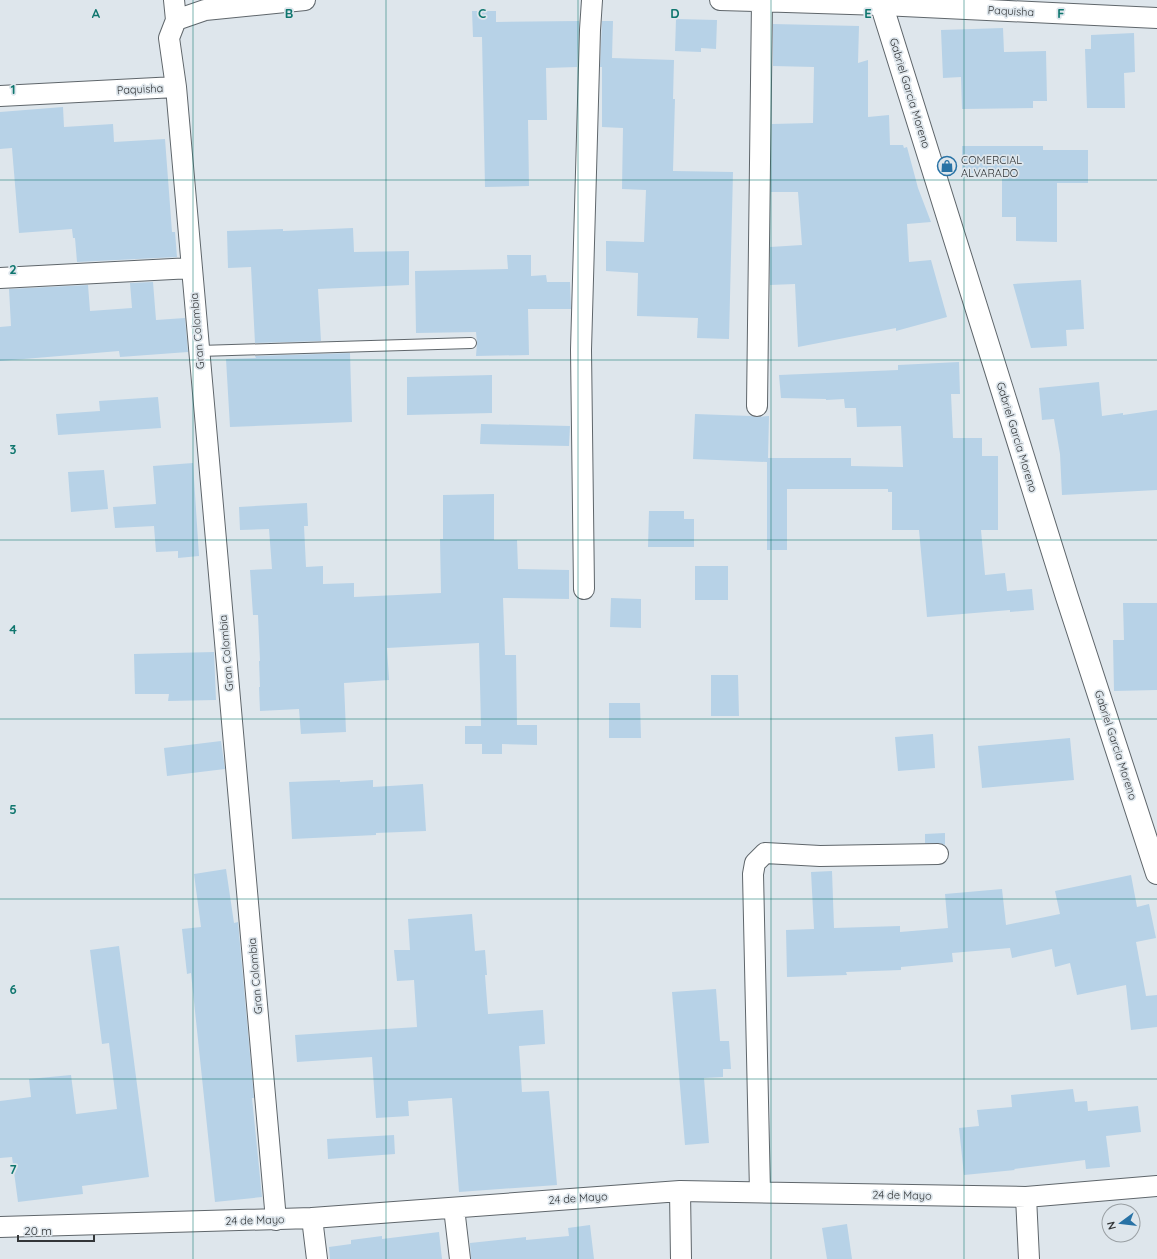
<svg xmlns="http://www.w3.org/2000/svg" width="1157" height="1259" font-family="Quicksand,sans-serif">
	<style>
		.building { fill: #b7d2e7 }
		.lines { fill: none; stroke-linecap: round; stroke-linejoin: round }
		.service-casing { stroke: #5f666b; stroke-width: 12 }
		.minor-casing { stroke: #5f666b; stroke-width: 22 }
		.tertiary-casing { stroke: #5f666b; stroke-width: 24 }
		.service { stroke: #fff; stroke-width: 10 }
		.minor { stroke: #fff; stroke-width: 20 }
		.tertiary { stroke: #fff; stroke-width: 22 }
		.grid { fill: none; stroke: #0f766e; stroke-width: 1; stroke-opacity: 0.55 }
		.labels { text-anchor: middle; dominant-baseline: central; stroke-width: 3.5; stroke-linejoin: round; paint-order: stroke }
		.street-label { font-size: 11px; fill: #333638; stroke: #dee6ec }
		.poi-label { font-size: 11px; fill: #333638; stroke: #dee6ec; text-anchor: start }
		.grid-label { font-size: 13px; text-anchor: middle; font-weight: bold; fill: #0f766e; stroke: #dee6ec; stroke-width: 3.5; stroke-linejoin: round; paint-order: stroke }
	</style>
	<rect width="100%" height="100%" fill="#dee6ec"/>
	<path class="building" d="M 472,11 L 496,11 L 496,22 L 579,21 L 577,67 L 546,68 L 547,120 L 528,120 L 529,186 L 485,187 L 482,37 L 473,37 Z
		M 676,19 L 717,20 L 716,49 L 701,48 L 701,52 L 675,51 Z
		M 602,21 L 613,21 L 612,58 L 674,60 L 673,99 L 675,99 L 673,171 L 733,172 L 729,339 L 697,338 L 698,318 L 637,316 L 638,273 L 606,271 L 606,241 L 644,242 L 646,190 L 622,189 L 623,128 L 602,127 L 602,67 L 600,67 Z
		M 773,24 L 859,26 L 858,63 L 868,60 L 868,117 L 889,115 L 890,145 L 903,145 L 904,148 L 907,147 L 918,188 L 931,222 L 907,224 L 909,262 L 931,260 L 947,317 L 896,331 L 896,328 L 798,347 L 795,284 L 770,285 L 770,247 L 802,245 L 798,192 L 771,192 L 772,124 L 813,123 L 814,67 L 773,66 Z
		M 1003,28 L 1004,52 L 1046,51 L 1047,101 L 1033,101 L 1033,108 L 962,109 L 961,77 L 943,78 L 941,30 Z
		M 1134,33 L 1135,72 L 1124,73 L 1125,108 L 1087,108 L 1085,49 L 1091,49 L 1091,35 Z
		M 63,107 L 64,127 L 113,124 L 114,142 L 165,139 L 172,232 L 175,232 L 177,257 L 77,262 L 75,238 L 73,238 L 72,229 L 19,233 L 12,148 L 0,149 L 0,112 Z
		M 962,146 L 1043,146 L 1043,150 L 1088,150 L 1088,183 L 1057,183 L 1057,242 L 1016,241 L 1016,217 L 1002,217 L 1002,173 L 962,173 Z
		M 353,228 L 354,252 L 409,251 L 409,285 L 318,289 L 321,341 L 255,343 L 251,267 L 228,268 L 227,231 L 283,229 L 283,231 Z
		M 507,255 L 531,255 L 531,276 L 546,275 L 547,282 L 570,282 L 571,309 L 528,309 L 529,355 L 476,356 L 477,343 L 476,332 L 416,333 L 415,271 L 508,269 Z
		M 1081,280 L 1084,329 L 1066,330 L 1067,346 L 1031,348 L 1013,284 Z
		M 153,282 L 156,320 L 185,318 L 188,352 L 120,357 L 119,351 L 0,361 L 0,327 L 11,326 L 9,289 L 88,285 L 90,311 L 132,308 L 130,283 Z
		M 350,353 L 352,422 L 230,427 L 226,359 L 256,358 L 255,356 Z
		M 959,362 L 960,394 L 951,394 L 953,438 L 982,438 L 982,456 L 998,456 L 998,530 L 981,530 L 985,575 L 1005,573 L 1007,591 L 1032,589 L 1034,610 L 1010,612 L 1010,610 L 927,617 L 919,530 L 892,530 L 892,492 L 888,492 L 888,489 L 787,489 L 787,550 L 767,550 L 767,462 L 693,459 L 695,414 L 751,416 L 756,417 L 769,416 L 768,458 L 851,458 L 851,466 L 903,467 L 901,426 L 857,427 L 856,408 L 845,408 L 844,399 L 826,400 L 826,399 L 781,398 L 779,375 L 898,370 L 898,365 Z
		M 492,375 L 492,413 L 407,415 L 407,377 Z
		M 1099,382 L 1102,416 L 1123,413 L 1123,415 L 1157,410 L 1157,490 L 1062,495 L 1060,454 L 1054,419 L 1042,420 L 1039,388 Z
		M 158,397 L 161,428 L 58,435 L 56,414 L 100,411 L 99,401 Z
		M 481,424 L 570,426 L 569,446 L 480,444 Z
		M 193,463 L 199,556 L 178,558 L 178,551 L 156,552 L 154,526 L 115,528 L 113,507 L 156,504 L 153,466 Z
		M 104,470 L 108,509 L 71,512 L 68,472 Z
		M 494,494 L 494,540 L 517,540 L 518,569 L 569,570 L 569,599 L 503,598 L 505,655 L 516,655 L 517,725 L 537,725 L 537,745 L 502,744 L 502,754 L 482,754 L 482,744 L 465,744 L 465,726 L 481,726 L 479,643 L 387,648 L 389,680 L 344,683 L 346,732 L 301,734 L 299,709 L 260,711 L 259,687 L 260,687 L 259,661 L 260,661 L 258,615 L 253,615 L 250,570 L 272,569 L 269,529 L 240,530 L 239,507 L 307,503 L 308,526 L 304,526 L 306,567 L 323,566 L 323,584 L 354,583 L 354,597 L 441,593 L 440,539 L 443,539 L 443,495 Z
		M 649,511 L 684,511 L 684,519 L 694,519 L 694,547 L 648,547 Z
		M 695,566 L 728,566 L 728,600 L 695,600 Z
		M 611,598 L 641,599 L 641,628 L 610,627 Z
		M 1123,603 L 1157,603 L 1157,690 L 1114,691 L 1113,640 L 1124,640 Z
		M 214,652 L 216,700 L 168,701 L 169,694 L 135,694 L 134,654 Z
		M 711,675 L 738,675 L 739,716 L 711,716 Z
		M 609,703 L 640,703 L 641,738 L 609,738 Z
		M 933,734 L 935,768 L 898,771 L 895,737 Z
		M 1070,738 L 1074,780 L 982,788 L 978,746 Z
		M 221,741 L 225,769 L 167,776 L 164,748 Z
		M 340,780 L 340,782 L 373,780 L 373,787 L 423,784 L 426,831 L 376,833 L 376,835 L 292,839 L 289,782 Z
		M 945,833 L 945,845 L 938,843 L 925,843 L 925,834 Z
		M 226,869 L 234,923 L 238,922 L 254,1098 L 252,1098 L 262,1197 L 215,1202 L 191,973 L 187,974 L 182,929 L 201,927 L 194,874 Z
		M 832,871 L 834,928 L 900,926 L 900,932 L 948,928 L 945,894 L 1002,889 L 1006,925 L 1060,914 L 1055,891 L 1131,875 L 1137,907 L 1149,904 L 1156,938 L 1136,942 L 1146,996 L 1157,995 L 1157,1027 L 1131,1030 L 1126,985 L 1077,995 L 1070,963 L 1055,967 L 1052,949 L 1012,958 L 1010,948 L 952,953 L 953,962 L 901,967 L 901,970 L 846,972 L 847,975 L 787,977 L 786,930 L 814,929 L 811,872 Z
		M 472,914 L 475,951 L 485,950 L 487,975 L 485,975 L 488,1014 L 543,1010 L 545,1044 L 519,1046 L 522,1092 L 549,1091 L 557,1185 L 459,1192 L 452,1098 L 408,1101 L 409,1116 L 376,1118 L 372,1057 L 297,1062 L 295,1035 L 417,1027 L 414,980 L 397,981 L 394,950 L 410,950 L 408,919 Z
		M 119,946 L 149,1177 L 82,1186 L 83,1194 L 18,1202 L 12,1157 L 0,1158 L 0,1101 L 31,1097 L 29,1079 L 71,1075 L 76,1114 L 117,1109 L 109,1043 L 102,1044 L 90,950 Z
		M 716,989 L 720,1041 L 729,1041 L 731,1069 L 723,1069 L 723,1077 L 704,1078 L 709,1143 L 685,1145 L 672,992 Z
		M 1073,1089 L 1075,1102 L 1087,1101 L 1088,1111 L 1138,1106 L 1141,1132 L 1106,1136 L 1110,1167 L 1086,1169 L 1085,1160 L 1014,1169 L 1015,1170 L 964,1175 L 959,1128 L 979,1126 L 977,1110 L 1012,1107 L 1011,1095 Z
		M 394,1135 L 395,1154 L 328,1159 L 327,1139 Z
		M 847,1224 L 852,1259 L 827,1259 L 822,1228 Z
		M 590,1225 L 594,1259 L 471,1259 L 470,1243 L 526,1237 L 526,1240 L 569,1236 L 568,1228 Z
		M 439,1232 L 442,1259 L 330,1259 L 329,1247 L 351,1244 L 351,1240 L 382,1236 L 382,1239 Z"/>
	<g class="lines">
		<defs>
			<path id="service" d="M 199,351 L 471,343"/>
			<path id="minor" d="M 174,0 L 176,20
				M 720,0 L 882,5 L 1157,18
				M 176,87 L 276,1220
				M 0,96 L 176,87 L 169,38 L 176,20 L 205,10 L 305,0
				M 0,278 L 192,268
				M 757,406 L 762,1
				M 584,589 L 581,350 L 590,30 L 592,0
				M 680,1191 L 681,1259
				M 760,1192 L 753,874 L 755,863 L 765,853 L 820,856 L 938,854
				M 1026,1197 L 1029,1259
				M 454,1208 L 460,1259
				M 312,1218 L 317,1259
				M 0,1227 L 312,1218 L 680,1191 L 1026,1197 L 1157,1186"/>
			<path id="tertiary" d="M 880,0 L 1067,597 L 1157,873"/>
		</defs>
		<use href="#service" class="service-casing"/>
		<use href="#minor" class="minor-casing"/>
		<use href="#tertiary" class="tertiary-casing"/>
		<use href="#service" class="service"/>
		<use href="#minor" class="minor"/>
		<use href="#tertiary" class="tertiary"/>
	</g>
	<path class="grid" d="M 193,0 L 193,1259M 386,0 L 386,1259M 578,0 L 578,1259M 771,0 L 771,1259M 964,0 L 964,1259M 0,180 L 1157,180M 0,360 L 1157,360M 0,540 L 1157,540M 0,719 L 1157,719M 0,899 L 1157,899M 0,1079 L 1157,1079"/>
	<defs>
		<symbol id="shop-ring" viewBox="-11 -11 22 22"><circle r="9.5" fill="#dee6ec" stroke="#2872a5" stroke-width="1.5"/><path d="M-5-2.5h2.3a2.7 3.5 0 0 1 5.4 0H5L5.5 6h-11ZM-1.5-2.5h3a1.5 2.3 0 0 0-3 0Z" fill="#2872a5"/></symbol>
	</defs>
	<g fill-rule="evenodd">
		<use href="#shop-ring" x="936" y="155" width="22" height="22"/>
	</g>
	<g class="labels">
		<g class="street-label">
			<text transform="translate(1011 11) rotate(3)">Paquisha</text>
			<text transform="translate(140 89) rotate(-3)">Paquisha</text>
			<text transform="translate(910 93) rotate(73)">Gabriel Garcia Moreno</text>
			<text transform="translate(197 331) rotate(-95)">Gran Colombia</text>
			<text transform="translate(1017 437) rotate(73)">Gabriel Garcia Moreno</text>
			<text transform="translate(226 653) rotate(-95)">Gran Colombia</text>
			<text transform="translate(1116 745) rotate(72)">Gabriel Garcia Moreno</text>
			<text transform="translate(255 976) rotate(-95)">Gran Colombia</text>
			<text transform="translate(902 1195) rotate(1)">24 de Mayo</text>
			<text transform="translate(578 1198) rotate(-4)">24 de Mayo</text>
			<text transform="translate(255 1220) rotate(-2)">24 de Mayo</text>
		</g>
		<g class="poi-label">
			<text x="961" y="160">COMERCIAL<tspan x="961" dy="13">ALVARADO</tspan></text>
		</g>
	</g>
	<g class="grid-label">
		<text x="96" y="18">A</text>
		<text x="289" y="18">B</text>
		<text x="482" y="18">C</text>
		<text x="675" y="18">D</text>
		<text x="868" y="18">E</text>
		<text x="1061" y="18">F</text>
		<text x="13" y="94">1</text>
		<text x="13" y="274">2</text>
		<text x="13" y="454">3</text>
		<text x="13" y="634">4</text>
		<text x="13" y="814">5</text>
		<text x="13" y="994">6</text>
		<text x="13" y="1174">7</text>
	</g>
	<g transform="translate(1121 1223) rotate(255)"><circle r="19" fill="#dee6ec" stroke="#9aa0a4"/>
	<path d="M0-3L7 15L0 10L-7 15Z" fill="#2872a5"/>
	<text y="-6" font-size="11" font-weight="bold" text-anchor="middle" fill="#333638">N</text>
	</g>
	<path d="M18 1235v6h76v-6" fill="none" stroke="#333638" stroke-width="2"/>
	<text x="24" y="1235" font-size="12" fill="#333638" stroke="#dee6ec" stroke-width="3" paint-order="stroke">20 m</text>
</svg>
